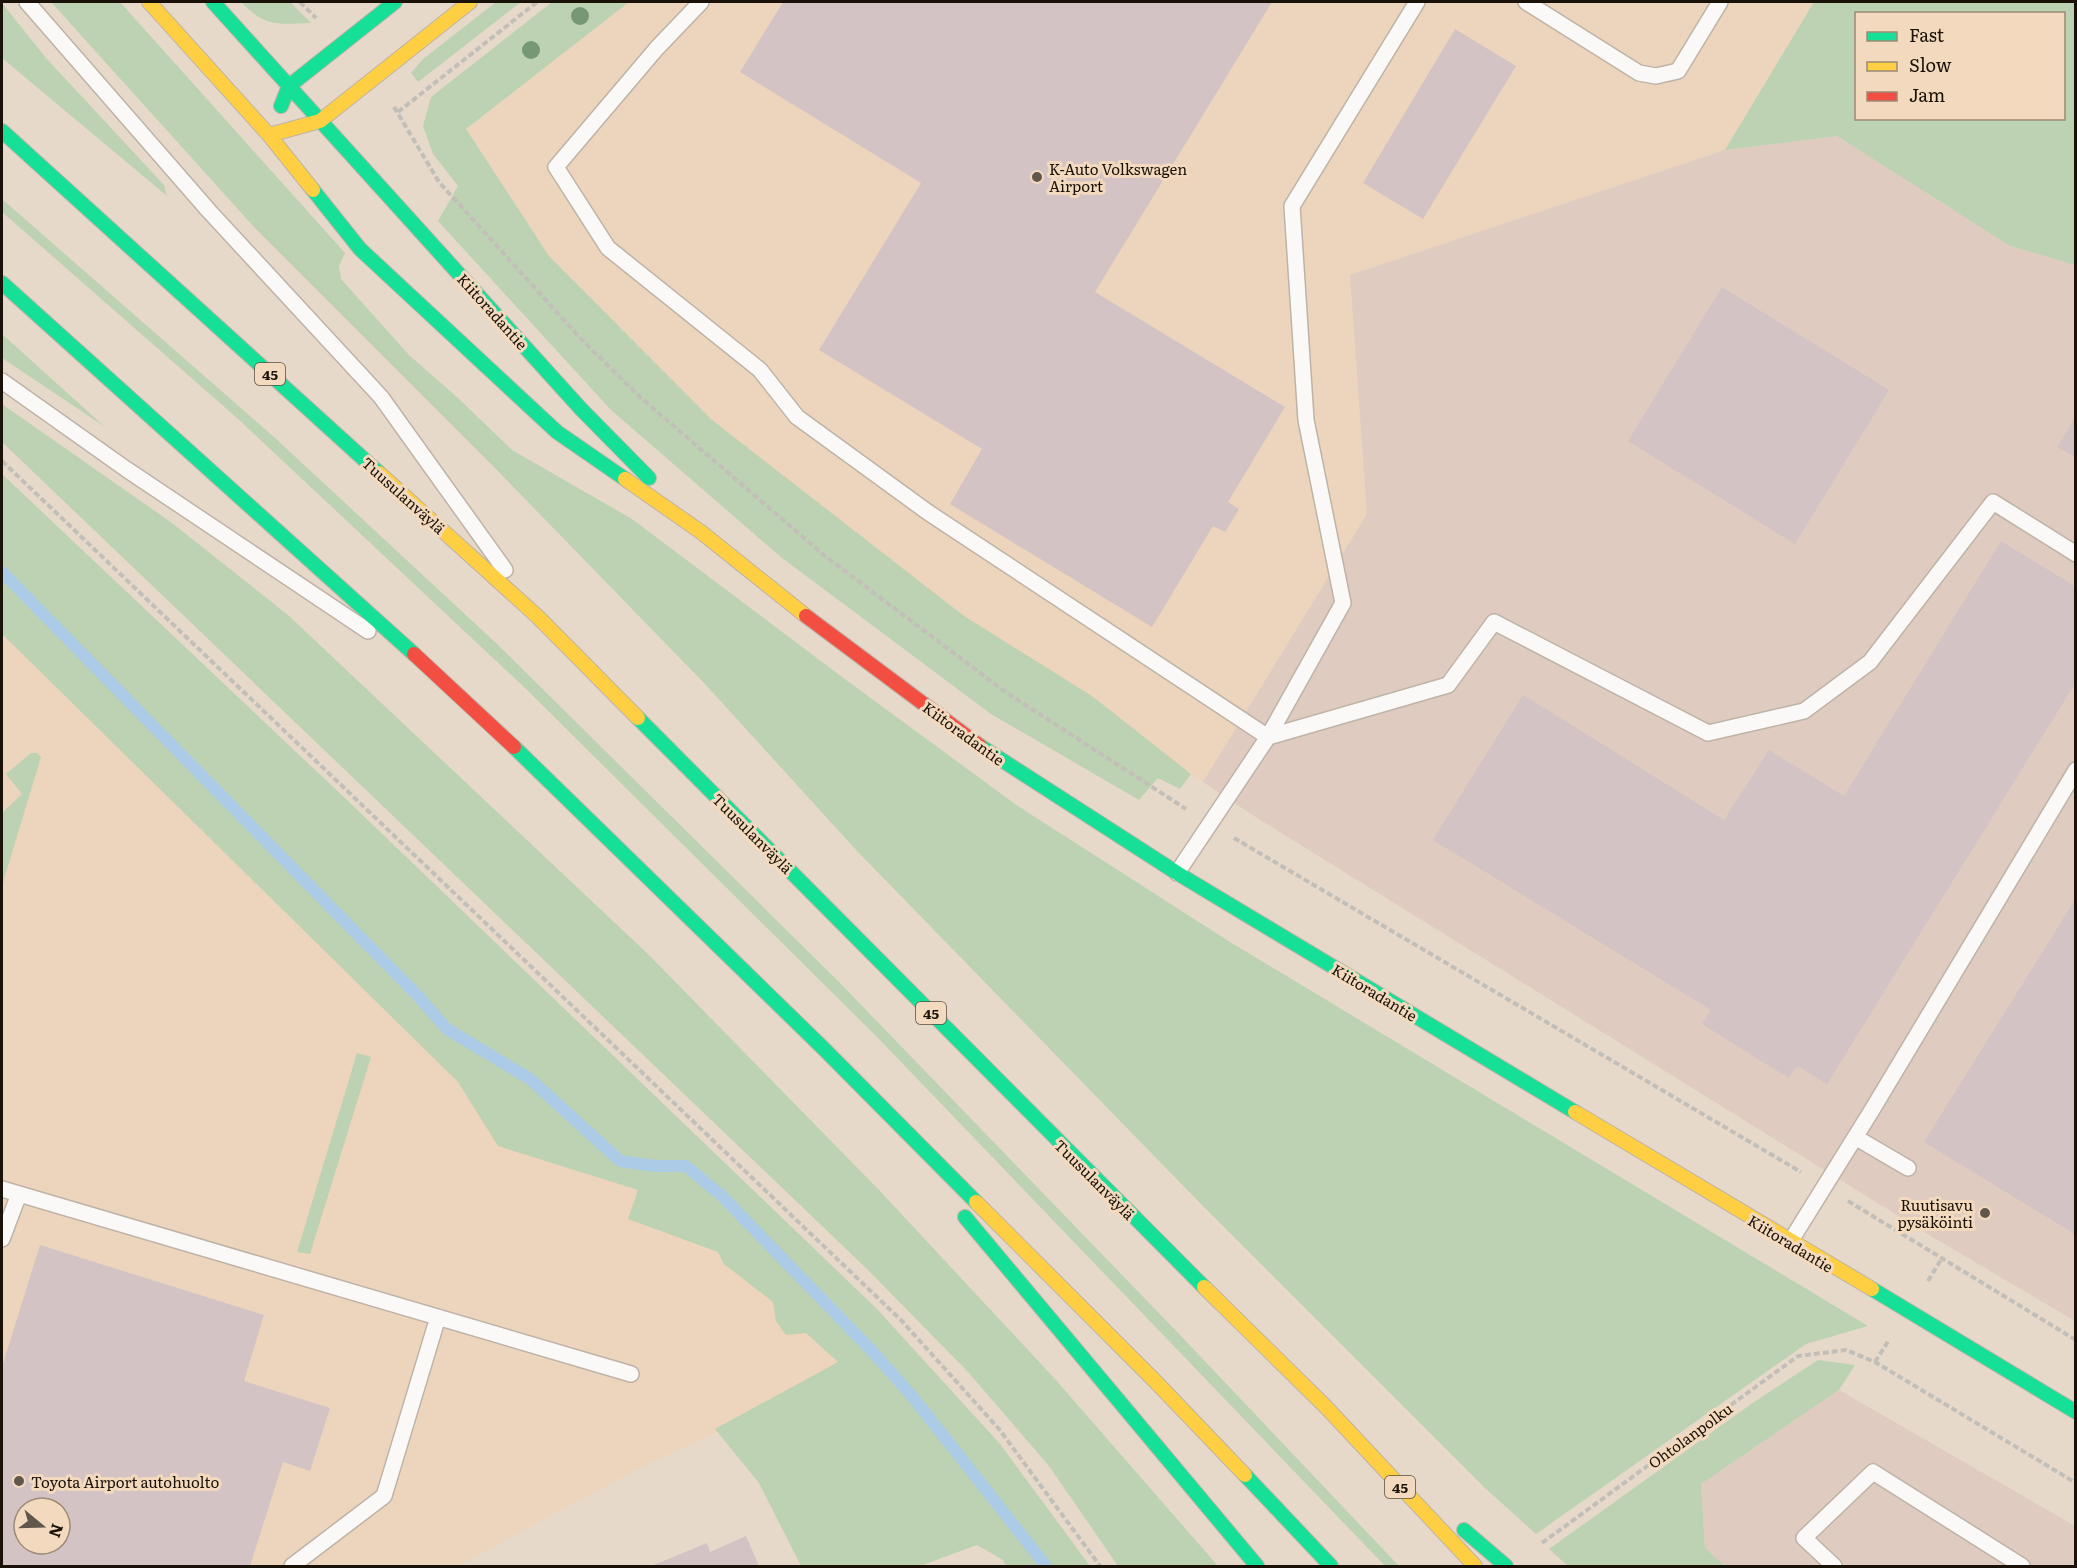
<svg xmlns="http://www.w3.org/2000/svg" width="2077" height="1568" font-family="Literata,serif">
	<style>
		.built { fill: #ecd5bc; fill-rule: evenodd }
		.industrial { fill: #dfcbc0 }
		.green { fill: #bcd2b2; fill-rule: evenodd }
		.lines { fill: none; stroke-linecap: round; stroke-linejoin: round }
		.stream { stroke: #abcbe6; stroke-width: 12 }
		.building { fill: #d4c3c4; fill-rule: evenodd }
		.lane-casing { stroke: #beb3a7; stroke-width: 18 }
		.fast-casing { stroke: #beb3a7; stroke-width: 16 }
		.slow-casing { stroke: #beb3a7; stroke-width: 16 }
		.jam-casing { stroke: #beb3a7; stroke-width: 16 }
		.path { stroke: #c2beb8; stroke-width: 4; stroke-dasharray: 6 3; stroke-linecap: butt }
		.lane { stroke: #fbf9f7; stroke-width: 15 }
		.fast { stroke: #16e098; stroke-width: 14 }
		.slow { stroke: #ffcf43; stroke-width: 14 }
		.jam { stroke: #f24e42; stroke-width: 14 }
		.tree { fill: #769973 }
		.poi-dot { fill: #62574c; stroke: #f3dabe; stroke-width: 2 }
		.labels { text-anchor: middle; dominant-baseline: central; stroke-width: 6; stroke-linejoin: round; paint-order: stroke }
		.shield { fill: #f3dabe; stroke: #5b4d3f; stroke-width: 1.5 }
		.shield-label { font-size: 14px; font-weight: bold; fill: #1a1108 }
		.poi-label { font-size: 15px; fill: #1a1108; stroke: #f3dabe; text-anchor: start }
		.street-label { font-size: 15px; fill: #1a1108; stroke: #f3dabe }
	</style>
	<rect width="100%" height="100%" fill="#e7d9ca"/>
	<path class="built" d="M 629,2 L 1814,2 L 1725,150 L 1350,275 L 1367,514 L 1203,782 L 976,628 L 712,420 L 549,256 L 466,129 Z
		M 2,502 L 863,1365 L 642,1467 L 457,1566 L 2,1566 ZM 24,1508 L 60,1508 L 60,1544 L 24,1544 Z"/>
	<path class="industrial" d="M 1837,136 L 2010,246 L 2075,265 L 2075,1321 L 1934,1238 L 1254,816 L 1203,782 L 1367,514 L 1350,275 L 1725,150 Z
		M 1839,1390 L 2075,1526 L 2075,1566 L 1725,1566 L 1705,1548 L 1701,1484 Z"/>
	<path class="green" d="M 51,2 L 120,2 L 345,253 L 339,266 L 341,279 L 409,355 L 458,398 L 512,450 L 632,519 L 838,674 L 1015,804 L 1230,942 L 1868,1326 L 1806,1344 L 1536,1534 L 1485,1488 L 1200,1203 L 858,852 L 704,683 L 493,466 L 254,227 Z
		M 241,2 L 290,2 L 311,23 C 277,24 266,28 241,2 Z
		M 496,2 L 521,2 L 418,82 L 411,73 L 423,59 Z
		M 552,2 L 629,2 L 466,129 L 549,256 L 712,420 L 964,616 L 1092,696 L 1191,774 L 1180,789 L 1158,778 L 1139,800 L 991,714 L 782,558 L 611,410 L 438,221 L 458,186 L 433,154 L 423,126 L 431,97 Z
		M 1814,2 L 2075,2 L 2075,265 L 2010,246 L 1837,136 L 1725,150 ZM 1856,14 L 2064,14 L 2064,118 L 1856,118 Z
		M 2,3 L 46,58 L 164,185 L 167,196 L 2,58 Z
		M 2,199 L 274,437 L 496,643 L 839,982 L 1181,1336 L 1399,1566 L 1385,1566 L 879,1039 L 524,687 L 237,418 L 2,212 Z
		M 2,334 L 105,427 L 2,358 Z
		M 2,404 L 172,523 L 288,615 L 649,955 L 880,1191 L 1055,1379 L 1218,1566 L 1118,1566 L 1049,1466 L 968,1372 L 867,1269 L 2,442 Z
		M 2,474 L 348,801 L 877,1309 L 1000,1444 L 1090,1566 L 1006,1566 L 1003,1560 L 977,1545 L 920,1566 L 801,1566 L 759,1483 L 715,1429 L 838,1362 L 806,1333 L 786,1335 L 776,1321 L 773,1302 L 724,1264 L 718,1252 L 628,1219 L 638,1190 L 498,1146 L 458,1082 L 2,634 Z
		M 31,753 L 37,753 L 41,757 L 2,886 L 2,813 L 22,794 L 6,774 Z
		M 357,1053 L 371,1057 L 310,1254 L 297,1252 Z
		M 1818,1360 L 1855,1365 L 1839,1390 L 1701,1484 L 1705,1548 L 1725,1566 L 1568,1566 L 1549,1549 L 1754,1402 Z"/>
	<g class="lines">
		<path class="stream" d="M 2,572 L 418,996 L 447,1029 L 530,1079 L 620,1161 L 655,1166 L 686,1166 L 722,1196 L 872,1351 L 912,1396 L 1046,1566"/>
	</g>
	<path class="building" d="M 783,2 L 1272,2 L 1095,292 L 1285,407 L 1228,502 L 1239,509 L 1225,532 L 1213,526 L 1152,627 L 950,504 L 982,449 L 819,350 L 921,183 L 740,72 Z
		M 1455,29 L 1516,66 L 1423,219 L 1363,183 Z
		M 1722,287 L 1889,390 L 1795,544 L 1628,441 Z
		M 2076,416 L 2076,458 L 2057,447 Z
		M 2001,541 L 2076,587 L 2076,682 L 1827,1084 L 1797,1066 L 1789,1078 L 1702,1024 L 1711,1010 L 1433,840 L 1523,695 L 1724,820 L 1769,750 L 1844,796 Z
		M 2076,898 L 2076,1235 L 1924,1142 Z
		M 40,1245 L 264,1315 L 244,1381 L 330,1408 L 310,1471 L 283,1462 L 250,1566 L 2,1566 L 2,1367 ZM 24,1508 L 60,1508 L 60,1544 L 24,1544 Z
		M 746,1536 L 759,1566 L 651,1566 L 707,1543 L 710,1552 Z"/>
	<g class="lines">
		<defs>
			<path id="lane" d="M 27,2 L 209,211 L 381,397 L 505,570
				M 701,2 L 657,48 L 556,167 L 608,248 L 760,370 L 797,417 L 929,513 L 1268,737 L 1448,685 L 1494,622 L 1708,733 L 1804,711 L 1870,662 L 1993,502 L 2076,554
				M 1526,2 L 1639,73 L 1656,76 L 1678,71 L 1720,2
				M 2,381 L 126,469 L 368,631
				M 1177,873 L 1268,737 L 1343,603 L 1306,420 L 1292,206 L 1417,2
				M 1855,1137 L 1908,1168
				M 2,1189 L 631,1374
				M 2,1239 L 19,1194
				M 1790,1242 L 1872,1110 L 2076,770
				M 292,1566 L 384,1496 L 438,1317
				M 1834,1566 L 1804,1538 L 1873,1472 L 2022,1566"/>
			<path id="fast" d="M 213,2 L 581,409 L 649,478
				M 281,106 L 289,86 L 395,2
				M 2,131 L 379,473
				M 313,190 L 360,249 L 557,432 L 625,479
				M 2,283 L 414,654
				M 638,718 L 1204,1287
				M 980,746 L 1177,873 L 1575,1112
				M 514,747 L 823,1048 L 976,1202
				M 965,1217 L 1257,1566
				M 1872,1289 L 2076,1412
				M 1245,1475 L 1331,1566
				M 1464,1530 L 1506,1566"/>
			<path id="slow" d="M 149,2 L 269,135 L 313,190
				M 269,135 L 320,121 L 470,2
				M 379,473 L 538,617 L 638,718
				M 625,479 L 701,532 L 806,616
				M 1575,1112 L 1872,1289
				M 976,1202 L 1155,1381 L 1245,1475
				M 1204,1287 L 1326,1407 L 1475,1566"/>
			<path id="jam" d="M 806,616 L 980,746
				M 414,654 L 514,747"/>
		</defs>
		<use href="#lane" class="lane-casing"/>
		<use href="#fast" class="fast-casing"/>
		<use href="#slow" class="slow-casing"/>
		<use href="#jam" class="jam-casing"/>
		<path class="path" d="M 300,2 L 316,18
			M 394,107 L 439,182 L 582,340 L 640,397 L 825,556 L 1004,691 L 1186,809
			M 398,112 L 537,2
			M 2,461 L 901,1320 L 999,1429 L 1100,1566
			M 1234,838 L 1801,1172
			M 1848,1201 L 2076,1340
			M 1928,1281 L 1942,1258
			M 1875,1362 L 1889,1340
			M 1542,1543 L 1798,1356 L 1846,1350 L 1875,1362 L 2076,1483"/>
		<use href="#lane" class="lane"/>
		<use href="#fast" class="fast"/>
		<use href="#slow" class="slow"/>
		<use href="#jam" class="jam"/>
	</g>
	<g class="tree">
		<circle cx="580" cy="16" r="9"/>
		<circle cx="531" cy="50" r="9"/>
	</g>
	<g class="poi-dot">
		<circle cx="1037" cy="177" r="6"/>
		<circle cx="1985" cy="1213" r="6"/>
		<circle cx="19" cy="1481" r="6"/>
	</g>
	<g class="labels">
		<g class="shield">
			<rect x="255" y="363" width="30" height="22" rx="4.5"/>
			<rect x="916" y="1002" width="30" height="22" rx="4.5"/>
			<rect x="1385" y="1476" width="30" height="22" rx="4.5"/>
		</g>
		<g class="shield-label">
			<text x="270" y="374">45</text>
			<text x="931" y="1013">45</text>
			<text x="1400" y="1487">45</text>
		</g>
		<g class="poi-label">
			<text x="1049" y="168">K-Auto Volkswagen<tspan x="1049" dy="17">Airport</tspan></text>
			<text x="1973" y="1204" text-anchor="end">Ruutisavu<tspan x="1973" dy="17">pysäköinti</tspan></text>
			<text x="31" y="1481">Toyota Airport autohuolto</text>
		</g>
		<g class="street-label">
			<text transform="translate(493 311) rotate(48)">Kiitoradantie</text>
			<text transform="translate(404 495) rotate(42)">Tuusulanväylä</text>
			<text transform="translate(964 733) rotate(36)">Kiitoradantie</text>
			<text transform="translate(753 833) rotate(45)">Tuusulanväylä</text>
			<text transform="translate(1375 992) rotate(31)">Kiitoradantie</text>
			<text transform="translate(1095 1179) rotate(45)">Tuusulanväylä</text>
			<text transform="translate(1791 1243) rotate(31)">Kiitoradantie</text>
			<text transform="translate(1690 1435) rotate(-36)">Ohtolanpolku</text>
		</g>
	</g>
	<rect width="2077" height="1568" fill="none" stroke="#1a1108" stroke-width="6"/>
	<rect x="1855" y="12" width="210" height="108" fill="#f3dabe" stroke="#9c8a75" stroke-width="1.5"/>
	<rect x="1867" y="32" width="30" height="9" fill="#16e098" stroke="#9c8a75" stroke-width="1.5"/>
	<text x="1909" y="42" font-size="18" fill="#1a1108">Fast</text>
	<rect x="1867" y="62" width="30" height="9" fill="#ffcf43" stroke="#9c8a75" stroke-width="1.5"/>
	<text x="1909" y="72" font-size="18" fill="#1a1108">Slow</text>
	<rect x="1867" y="92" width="30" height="9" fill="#f24e42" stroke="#9c8a75" stroke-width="1.5"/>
	<text x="1909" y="102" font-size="18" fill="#1a1108">Jam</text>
	<g transform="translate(42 1526) rotate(109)"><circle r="28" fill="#f3dabe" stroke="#9c8a75" stroke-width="1.5"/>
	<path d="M0-4.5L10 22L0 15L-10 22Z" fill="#62574c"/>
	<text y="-9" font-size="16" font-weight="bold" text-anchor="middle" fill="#1a1108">N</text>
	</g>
</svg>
